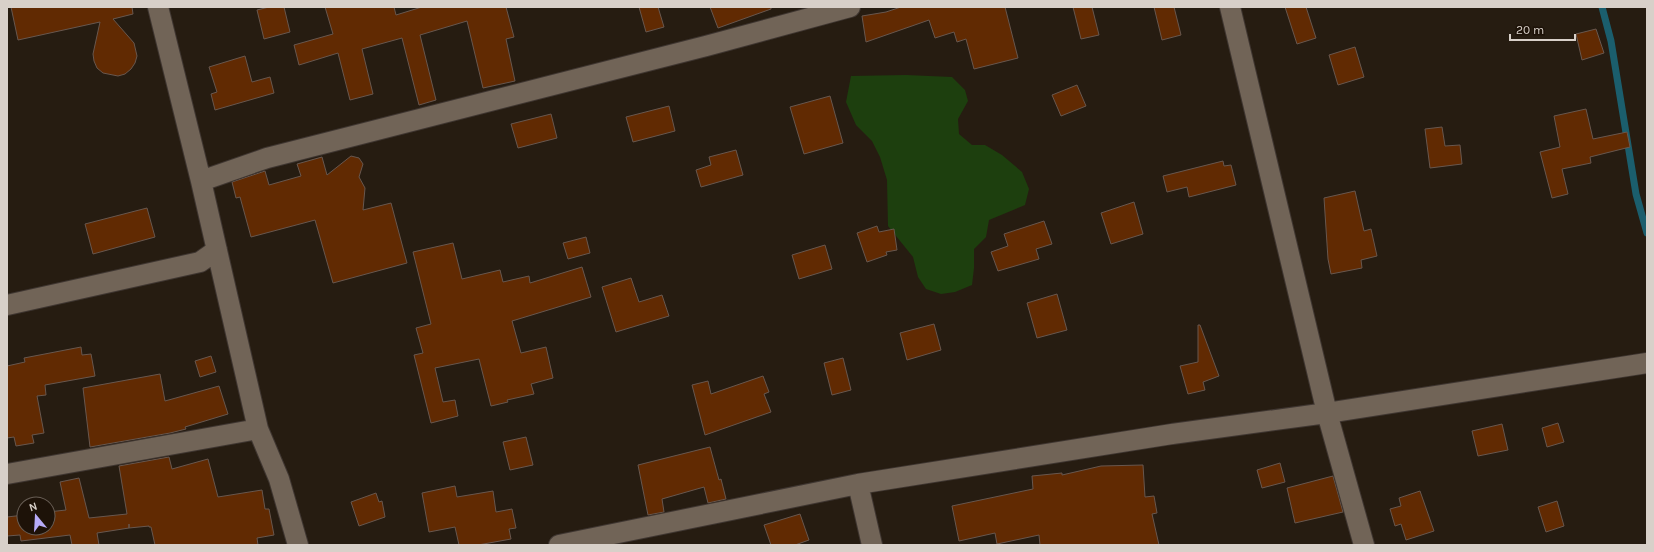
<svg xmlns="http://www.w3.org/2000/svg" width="1654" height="552" font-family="Karla,sans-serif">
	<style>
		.green { fill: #1d3f0e }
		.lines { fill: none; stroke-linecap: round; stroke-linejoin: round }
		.stream { stroke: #1b5e6d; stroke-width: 7 }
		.building { fill: #612a02; stroke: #68574e }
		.street-casing { stroke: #3f3631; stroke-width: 22 }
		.street { stroke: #716457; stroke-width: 20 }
	</style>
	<rect width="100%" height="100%" fill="#261c11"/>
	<path class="green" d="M 906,75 L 952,77 L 965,90 L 968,101 L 958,119 L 959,134 L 972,145 L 985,145 L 1002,155 L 1022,172 L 1029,189 L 1025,205 L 989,220 L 986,237 L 974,249 L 974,268 L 972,285 L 955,292 L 941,294 L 926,289 L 918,277 L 913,257 L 888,226 L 887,180 L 880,157 L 872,141 L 856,125 L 846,102 L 851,76 Z"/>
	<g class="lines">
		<path class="stream" d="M 1602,7 L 1611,41 L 1636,194 L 1647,233"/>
	</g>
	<path class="building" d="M 11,7 L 132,7 L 133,14 L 113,19 L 134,43 L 137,56 L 135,63 L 131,69 L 125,74 L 118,76 L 103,73 L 97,68 L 94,61 L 93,54 L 100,22 L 18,40 Z
		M 269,7 L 284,7 L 290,32 L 264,39 L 257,10 Z
		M 325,7 L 394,7 L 396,15 L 422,7 L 506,7 L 514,37 L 506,39 L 515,81 L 483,88 L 467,21 L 420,35 L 436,100 L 419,105 L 402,38 L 362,49 L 373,94 L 350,100 L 338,53 L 299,65 L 294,45 L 333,34 Z
		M 639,7 L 658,7 L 664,27 L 646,32 Z
		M 710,7 L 771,7 L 771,9 L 718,28 Z
		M 901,7 L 1005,7 L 1018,58 L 974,69 L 966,39 L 957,42 L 954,32 L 935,38 L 929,20 L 866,42 L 862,16 L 886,12 Z
		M 1073,7 L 1092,7 L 1099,35 L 1081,39 Z
		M 1154,7 L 1174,7 L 1181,35 L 1162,40 Z
		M 1285,7 L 1306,7 L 1316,38 L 1297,44 Z
		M 1596,29 L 1604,53 L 1582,60 L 1576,34 Z
		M 1355,47 L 1364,77 L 1338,85 L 1329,55 Z
		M 245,56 L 252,82 L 270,77 L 274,93 L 215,110 L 211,94 L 217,92 L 209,67 Z
		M 1077,85 L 1086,106 L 1061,116 L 1052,95 Z
		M 830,96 L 843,143 L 804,154 L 790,107 Z
		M 669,106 L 675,131 L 633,142 L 626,117 Z
		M 1586,109 L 1593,139 L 1627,132 L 1630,147 L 1590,157 L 1591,163 L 1562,169 L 1568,194 L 1552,198 L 1540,152 L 1560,147 L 1554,116 Z
		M 551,114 L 557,138 L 518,148 L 511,124 Z
		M 1442,127 L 1445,146 L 1460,145 L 1462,164 L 1430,168 L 1425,129 Z
		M 736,150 L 743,175 L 701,187 L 696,170 L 711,165 L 709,157 Z
		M 351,156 L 359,158 L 363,164 L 359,177 L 365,188 L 363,210 L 391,203 L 407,263 L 333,283 L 315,220 L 251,237 L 240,197 L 236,198 L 232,182 L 265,171 L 269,185 L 301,176 L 297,164 L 322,157 L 327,175 Z
		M 1223,161 L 1224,166 L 1231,165 L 1236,185 L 1189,197 L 1187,187 L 1167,192 L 1163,176 Z
		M 1355,191 L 1364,231 L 1371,229 L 1377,256 L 1361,260 L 1362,268 L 1331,274 L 1328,259 L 1324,198 Z
		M 1134,202 L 1143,234 L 1111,244 L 1101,213 Z
		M 147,208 L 155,237 L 93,254 L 85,224 Z
		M 1044,221 L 1052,244 L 1036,249 L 1039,259 L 998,271 L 991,252 L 1008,246 L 1004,234 Z
		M 877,226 L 879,232 L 894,229 L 897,250 L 886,252 L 887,255 L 867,262 L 857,233 Z
		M 586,237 L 590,253 L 568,259 L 563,243 Z
		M 453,243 L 462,279 L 500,270 L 503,282 L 529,276 L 530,283 L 582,267 L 591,297 L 512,321 L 521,353 L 546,347 L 553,378 L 531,384 L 534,394 L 507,400 L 508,402 L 491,406 L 479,359 L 435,368 L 443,402 L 455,400 L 458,416 L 431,423 L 414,355 L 423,353 L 416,328 L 431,324 L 413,252 Z
		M 825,245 L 832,269 L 799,279 L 792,255 Z
		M 631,278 L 639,302 L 662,295 L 669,316 L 616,332 L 602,287 Z
		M 1057,294 L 1067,330 L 1037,338 L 1027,303 Z
		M 934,324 L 941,350 L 907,360 L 900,333 Z
		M 1198,325 L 1200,325 L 1219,376 L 1203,382 L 1205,390 L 1188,394 L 1180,366 L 1198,362 Z
		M 81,347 L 82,355 L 91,354 L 95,376 L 45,385 L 46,395 L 37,396 L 44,433 L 32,435 L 34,443 L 16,446 L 14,437 L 7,438 L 7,366 L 25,362 L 24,358 Z
		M 211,356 L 216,372 L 200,377 L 195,361 Z
		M 843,358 L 851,390 L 832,395 L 824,363 Z
		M 160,374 L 165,401 L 219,386 L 228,414 L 185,427 L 186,429 L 170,433 L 90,447 L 83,388 Z
		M 763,376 L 769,392 L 764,394 L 771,412 L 705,435 L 692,385 L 708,381 L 711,394 Z
		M 1558,423 L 1564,442 L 1547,447 L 1542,428 Z
		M 1502,424 L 1508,450 L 1478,456 L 1472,431 Z
		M 526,437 L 533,465 L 510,470 L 503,442 Z
		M 710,447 L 719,480 L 721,479 L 726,499 L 708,503 L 704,487 L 662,499 L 664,512 L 648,515 L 638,465 Z
		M 169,457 L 172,469 L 208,459 L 218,497 L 262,490 L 265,509 L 269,509 L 274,535 L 257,538 L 258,545 L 155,545 L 151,527 L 149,527 L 149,526 L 129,528 L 129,524 L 129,528 L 97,533 L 99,545 L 72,545 L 70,535 L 21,541 L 20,535 L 7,536 L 7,517 L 24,515 L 24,528 L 48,528 L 48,512 L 66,510 L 60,482 L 79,478 L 89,518 L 127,514 L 119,466 Z
		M 1280,463 L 1285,482 L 1262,488 L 1257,470 Z
		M 1143,465 L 1145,497 L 1154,496 L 1157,513 L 1152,514 L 1159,545 L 1040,545 L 1039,535 L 997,544 L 995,533 L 959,541 L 952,506 L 1033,489 L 1032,476 L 1062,473 L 1062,475 L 1101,466 Z
		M 1333,476 L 1343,512 L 1295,523 L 1287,488 Z
		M 455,486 L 457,497 L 493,491 L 496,512 L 512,509 L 516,528 L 509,529 L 511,539 L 478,545 L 459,545 L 455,527 L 429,532 L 422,493 Z
		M 1420,491 L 1434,531 L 1406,540 L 1401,524 L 1395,526 L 1390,509 L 1401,506 L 1399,498 Z
		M 376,493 L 379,502 L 382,501 L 385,517 L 359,526 L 351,502 Z
		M 1557,501 L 1564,526 L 1546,532 L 1538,507 Z
		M 800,514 L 809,540 L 795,545 L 771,545 L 764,525 Z"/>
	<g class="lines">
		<defs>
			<path id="street" d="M 158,7 L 201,181 L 258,429 L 279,479 L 298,545
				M 1230,7 L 1327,413 L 1364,545
				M 201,181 L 267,158 L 706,46 L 850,7
				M 7,305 L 200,262 L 217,250
				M 7,474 L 258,429
				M 858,484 L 872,545
				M 559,545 L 858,484 L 1172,434 L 1327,413 L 1647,363"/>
		</defs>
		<use href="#street" class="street-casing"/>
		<use href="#street" class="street"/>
	</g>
	<rect width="1654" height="552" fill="none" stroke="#d8d0c9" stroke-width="16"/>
	<g transform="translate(36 516) rotate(342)"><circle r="19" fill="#1d1208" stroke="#685e55"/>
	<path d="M0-3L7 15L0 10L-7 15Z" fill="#b7abf8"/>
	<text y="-6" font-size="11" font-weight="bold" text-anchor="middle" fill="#d8d0c9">N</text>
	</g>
	<path d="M1510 34v6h65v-6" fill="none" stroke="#d8d0c9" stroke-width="2"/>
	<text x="1516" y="34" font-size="12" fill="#d8d0c9" stroke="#1d1208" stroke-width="3" paint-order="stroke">20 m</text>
</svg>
